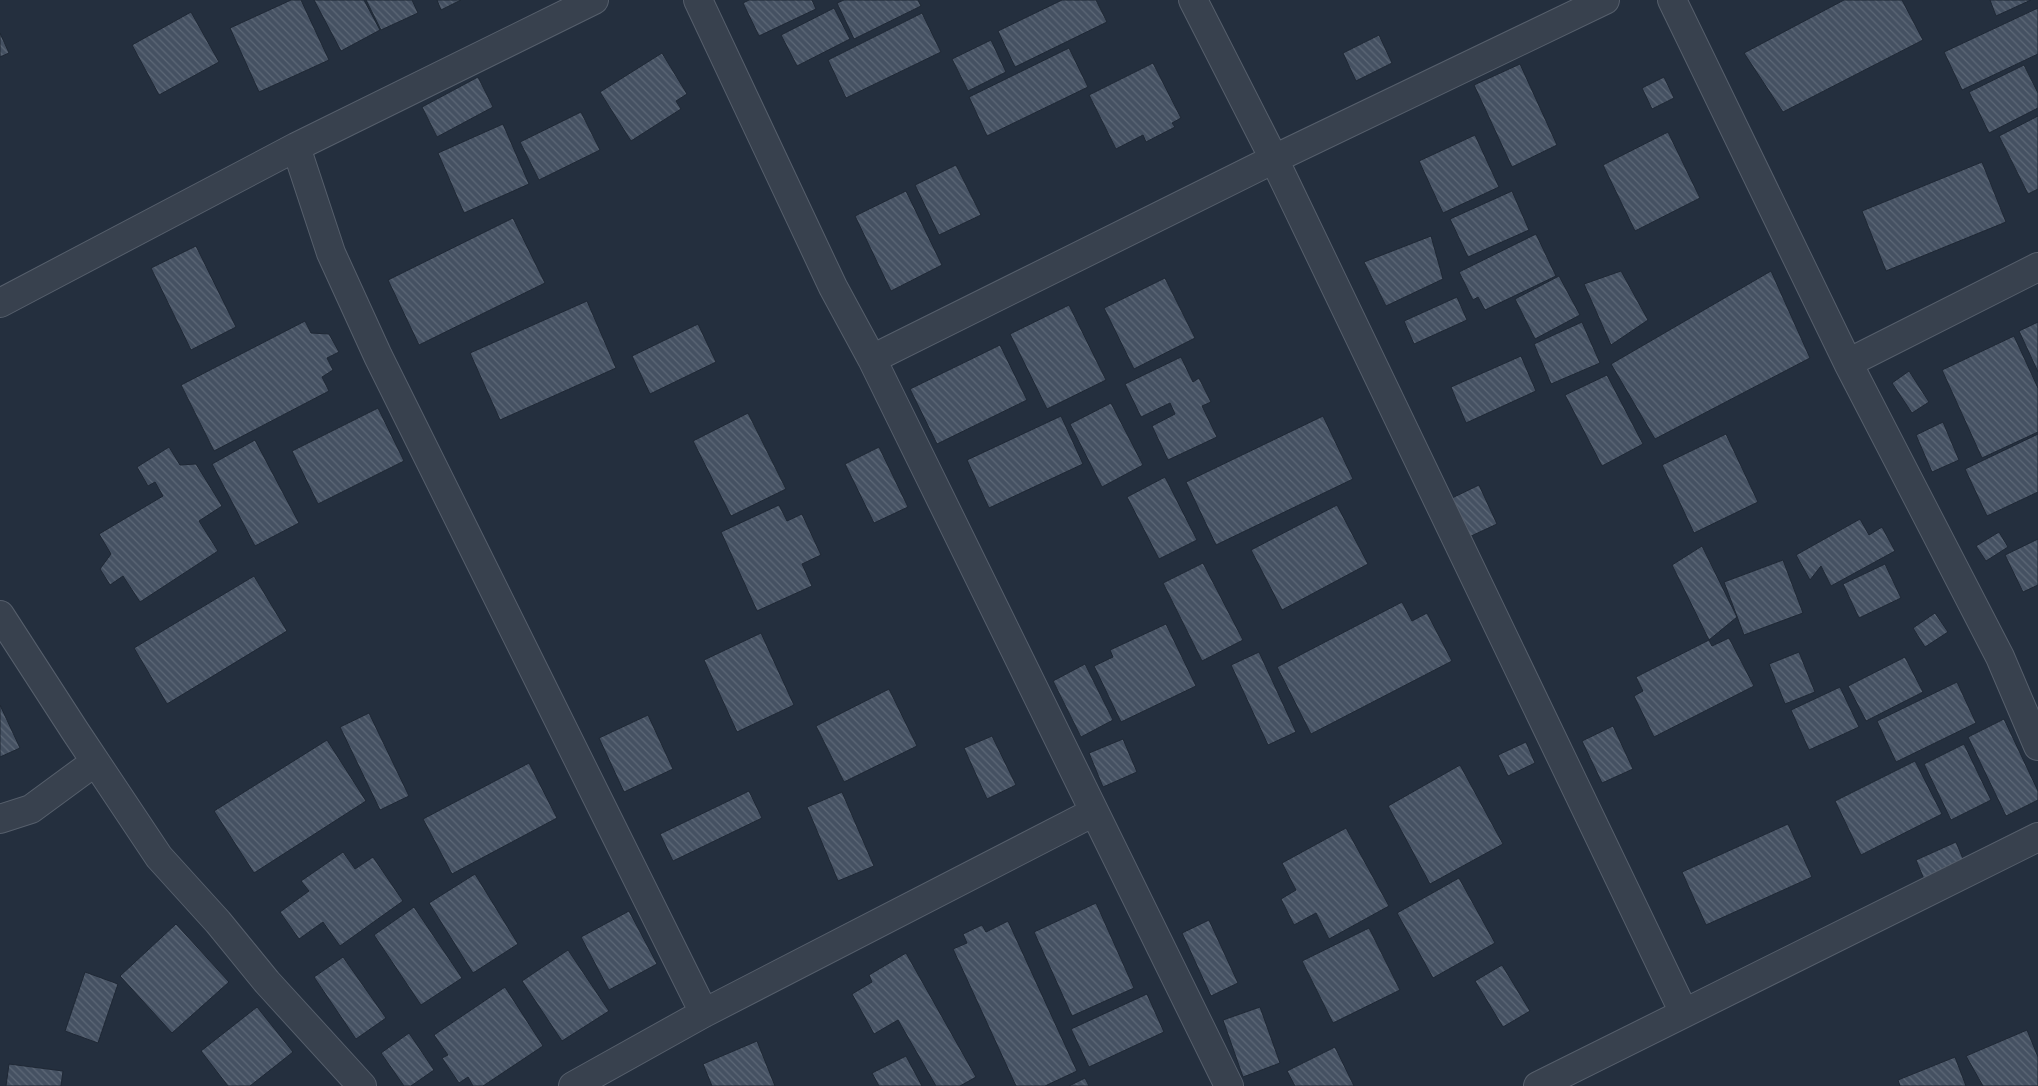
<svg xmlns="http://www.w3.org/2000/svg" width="2038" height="1086" font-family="'Noto Sans',sans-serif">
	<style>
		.building { fill: url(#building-back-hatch); stroke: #1f2835 }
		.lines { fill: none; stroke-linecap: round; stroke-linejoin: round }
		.street-casing { stroke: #565f6c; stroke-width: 30 }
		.street { stroke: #38414e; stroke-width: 28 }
	</style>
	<defs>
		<pattern id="building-back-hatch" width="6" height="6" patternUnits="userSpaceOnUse" patternTransform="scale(1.25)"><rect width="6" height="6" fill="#455162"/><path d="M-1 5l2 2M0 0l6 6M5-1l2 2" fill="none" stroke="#5d6877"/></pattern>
	</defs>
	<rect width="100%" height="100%" fill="#242f3e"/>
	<path class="building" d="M 291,0 L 301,0 L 329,60 L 259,92 L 230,28 Z
		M 314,0 L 364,0 L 380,30 L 341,51 Z
		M 366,0 L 412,0 L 418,13 L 381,30 Z
		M 437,0 L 461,0 L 441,10 Z
		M 749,0 L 812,0 L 816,9 L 759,36 L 743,3 Z
		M 844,0 L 918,0 L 921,6 L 854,39 L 837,3 Z
		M 1062,0 L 1096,0 L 1107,22 L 1015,67 L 998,31 Z
		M 1844,0 L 1902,0 L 1923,40 L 1783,112 L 1744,53 Z
		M 1990,0 L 2031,0 L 1996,16 Z
		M 834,8 L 850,39 L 797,66 L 781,35 Z
		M 2038,8 L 2038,54 L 1962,90 L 1944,52 Z
		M 191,12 L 219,62 L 159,95 L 132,45 Z
		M 922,13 L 941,52 L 846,98 L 828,60 Z
		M 0,33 L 9,53 L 0,57 Z
		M 1379,35 L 1392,63 L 1356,81 L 1343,53 Z
		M 991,40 L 1006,72 L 968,91 L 952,59 Z
		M 1069,48 L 1088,87 L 987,136 L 969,97 Z
		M 662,53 L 687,94 L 676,101 L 681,109 L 631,141 L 600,92 Z
		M 1153,63 L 1181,118 L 1172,123 L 1175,127 L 1146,142 L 1143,135 L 1116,149 L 1089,95 Z
		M 1520,64 L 1557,145 L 1512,167 L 1474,85 Z
		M 2024,65 L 2038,93 L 2038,108 L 1989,133 L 1969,92 Z
		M 478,77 L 493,107 L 437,137 L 422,107 Z
		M 1664,77 L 1674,98 L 1652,109 L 1642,88 Z
		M 581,112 L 600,150 L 539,180 L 520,142 Z
		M 2038,116 L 2038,189 L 2028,194 L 1999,136 Z
		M 503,124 L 529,184 L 464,213 L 438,153 Z
		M 1668,132 L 1700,198 L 1635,231 L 1603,165 Z
		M 1475,135 L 1499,187 L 1443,213 L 1419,161 Z
		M 1982,162 L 2006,222 L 1886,271 L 1862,211 Z
		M 956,165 L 981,215 L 939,235 L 915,185 Z
		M 906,191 L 942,265 L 891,291 L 855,216 Z
		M 1512,191 L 1529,230 L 1468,257 L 1450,219 Z
		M 513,218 L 545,283 L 419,345 L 388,280 Z
		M 1536,234 L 1556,276 L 1485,310 L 1478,297 L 1473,300 L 1459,272 Z
		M 1431,236 L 1443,279 L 1386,306 L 1364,262 Z
		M 196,246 L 236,327 L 191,350 L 151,268 Z
		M 1621,271 L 1648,320 L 1611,345 L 1584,284 Z
		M 1771,271 L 1810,358 L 1655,439 L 1611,364 Z
		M 1559,276 L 1580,315 L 1535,339 L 1515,299 Z
		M 1165,278 L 1195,338 L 1134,369 L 1104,308 Z
		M 1457,297 L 1467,320 L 1414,344 L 1404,321 Z
		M 587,301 L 616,368 L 500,420 L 470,353 Z
		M 1069,305 L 1106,380 L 1047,409 L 1010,334 Z
		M 305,321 L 311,333 L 329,334 L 339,352 L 327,358 L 333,370 L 322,377 L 329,391 L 214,451 L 181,385 Z
		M 1582,322 L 1600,363 L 1551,384 L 1534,344 Z
		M 2038,322 L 2038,372 L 2019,331 Z
		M 698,324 L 716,362 L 650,394 L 632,356 Z
		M 2014,336 L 2038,388 L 2038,432 L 1982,458 L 1942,370 Z
		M 1000,345 L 1027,400 L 937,444 L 910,389 Z
		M 1521,356 L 1536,391 L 1466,423 L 1451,387 Z
		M 1181,357 L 1193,382 L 1199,378 L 1211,402 L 1202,406 L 1217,437 L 1168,460 L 1152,426 L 1175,414 L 1170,403 L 1141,417 L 1125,384 Z
		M 1909,371 L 1929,402 L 1912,413 L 1892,383 Z
		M 1607,375 L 1643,444 L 1602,466 L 1565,395 Z
		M 1111,403 L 1143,465 L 1102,487 L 1070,424 Z
		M 378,408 L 404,461 L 318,504 L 292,451 Z
		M 748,413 L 786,489 L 731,516 L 693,441 Z
		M 1061,416 L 1083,464 L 989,508 L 967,460 Z
		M 1323,416 L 1353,479 L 1216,545 L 1186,482 Z
		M 1943,422 L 1959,460 L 1932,472 L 1916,435 Z
		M 1726,434 L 1758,502 L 1694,533 L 1662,465 Z
		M 2038,434 L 2038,492 L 1987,516 L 1965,469 Z
		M 255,440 L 299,523 L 255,546 L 212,464 Z
		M 169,447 L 180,465 L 196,464 L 222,506 L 199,521 L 218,551 L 140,602 L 123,576 L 110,585 L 100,569 L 111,554 L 99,534 L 163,496 L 155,482 L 148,486 L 137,467 Z
		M 879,447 L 908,507 L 874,523 L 845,464 Z
		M 1165,477 L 1197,540 L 1159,559 L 1127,497 Z
		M 1479,485 L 1497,524 L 1469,537 L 1452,498 Z
		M 779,505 L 787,521 L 802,514 L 821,555 L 802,564 L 812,586 L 757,611 L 721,532 Z
		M 1337,505 L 1368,564 L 1282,610 L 1251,550 Z
		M 1860,519 L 1869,535 L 1882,527 L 1895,551 L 1831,586 L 1821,566 L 1810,580 L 1796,555 Z
		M 1999,532 L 2008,547 L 1986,561 L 1976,546 Z
		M 2038,539 L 2038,585 L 2023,592 L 2005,555 Z
		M 1702,546 L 1737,617 L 1709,640 L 1672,565 Z
		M 1783,560 L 1803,613 L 1744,635 L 1724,582 Z
		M 1203,563 L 1243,640 L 1202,661 L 1163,583 Z
		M 1885,564 L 1901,598 L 1859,618 L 1843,584 Z
		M 254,576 L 287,631 L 167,704 L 134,648 Z
		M 1402,602 L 1412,621 L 1427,613 L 1452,661 L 1311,734 L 1277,667 Z
		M 1935,613 L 1948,632 L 1925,647 L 1913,628 Z
		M 1166,624 L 1196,686 L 1121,722 L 1094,666 L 1113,657 L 1110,650 Z
		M 761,633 L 794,705 L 737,732 L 704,660 Z
		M 1729,638 L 1754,686 L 1654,737 L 1634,696 L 1643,691 L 1636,677 L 1709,640 L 1712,646 Z
		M 1259,652 L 1296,732 L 1268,745 L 1231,665 Z
		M 1799,652 L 1815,692 L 1785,704 L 1769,664 Z
		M 1905,657 L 1923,692 L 1866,721 L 1848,686 Z
		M 1085,664 L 1113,720 L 1081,737 L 1053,681 Z
		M 1957,682 L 1976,723 L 1896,762 L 1877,721 Z
		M 1840,687 L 1859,727 L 1809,750 L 1791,710 Z
		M 889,689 L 917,746 L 844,782 L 816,726 Z
		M 0,705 L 20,748 L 0,757 Z
		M 369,713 L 409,796 L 380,810 L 340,727 Z
		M 648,715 L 673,769 L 624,792 L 599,738 Z
		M 2004,719 L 2038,791 L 2038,800 L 2006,816 L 1968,737 Z
		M 1613,726 L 1633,769 L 1602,783 L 1582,741 Z
		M 992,736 L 1016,785 L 987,799 L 964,748 Z
		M 1123,739 L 1137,772 L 1103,787 L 1089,753 Z
		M 327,740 L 366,801 L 254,873 L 214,811 Z
		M 1526,742 L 1535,763 L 1508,776 L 1498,755 Z
		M 1964,744 L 1991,800 L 1951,820 L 1924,764 Z
		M 1915,761 L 1942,814 L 1861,855 L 1835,801 Z
		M 529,763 L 557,818 L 452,874 L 423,819 Z
		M 1460,765 L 1503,844 L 1430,884 L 1388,806 Z
		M 749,791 L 762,818 L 673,861 L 660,834 Z
		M 842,792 L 874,866 L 838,881 L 807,807 Z
		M 1788,824 L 1812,877 L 1706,925 L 1682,872 Z
		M 1346,828 L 1389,906 L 1329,939 L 1316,913 L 1294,925 L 1281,899 L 1296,890 L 1282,863 Z
		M 1956,842 L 1966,866 L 1926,884 L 1916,860 Z
		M 343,852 L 355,869 L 373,857 L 403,901 L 340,946 L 323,922 L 299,939 L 280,912 L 309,891 L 301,881 Z
		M 475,874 L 518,944 L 473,973 L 429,903 Z
		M 1459,878 L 1495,943 L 1433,978 L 1397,913 Z
		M 1096,903 L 1134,988 L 1072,1016 L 1034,932 Z
		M 414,907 L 462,978 L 421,1005 L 374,935 Z
		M 629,911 L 657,964 L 609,990 L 581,937 Z
		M 1209,920 L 1238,983 L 1211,996 L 1182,933 Z
		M 1008,921 L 1077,1071 L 1045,1086 L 1016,1086 L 953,949 L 967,943 L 963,934 L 982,925 L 986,932 Z
		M 176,924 L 229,982 L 172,1033 L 120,976 Z
		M 1369,928 L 1400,990 L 1333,1023 L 1302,961 Z
		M 568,950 L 609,1011 L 562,1041 L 522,981 Z
		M 906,953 L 976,1077 L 960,1086 L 936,1086 L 898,1020 L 874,1034 L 852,994 L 872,982 L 869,975 Z
		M 343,957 L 386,1018 L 356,1039 L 314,977 Z
		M 1502,965 L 1530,1011 L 1503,1027 L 1475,981 Z
		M 85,972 L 118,984 L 98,1043 L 65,1031 Z
		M 505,987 L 543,1046 L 483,1086 L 473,1086 L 468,1077 L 459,1083 L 442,1058 L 448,1055 L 434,1035 Z
		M 1147,994 L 1164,1032 L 1089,1067 L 1071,1029 Z
		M 257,1007 L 293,1052 L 250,1086 L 228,1086 L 201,1051 Z
		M 1260,1007 L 1280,1063 L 1243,1077 L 1223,1020 Z
		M 2027,1030 L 2038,1057 L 2038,1086 L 1983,1086 L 1966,1056 Z
		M 409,1033 L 434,1070 L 411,1086 L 404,1086 L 381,1053 Z
		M 757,1041 L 775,1086 L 712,1086 L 703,1064 Z
		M 1335,1047 L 1354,1086 L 1295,1086 L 1287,1071 Z
		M 906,1056 L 922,1086 L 879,1086 L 872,1073 Z
		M 1955,1057 L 1966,1086 L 1900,1086 L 1898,1080 Z
		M 9,1064 L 63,1071 L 61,1086 L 6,1086 Z
		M 1085,1078 L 1089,1086 L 1069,1086 Z"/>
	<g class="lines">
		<defs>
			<path id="street" d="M 698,0 L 833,287 L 872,359 L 1229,1086
				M 1193,0 L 1274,159 L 1684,1013
				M 1672,0 L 1848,363 L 2000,657 L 2038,746
				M 296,147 L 331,253 L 378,356 L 704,1013
				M 0,303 L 296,147 L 594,0
				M 872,359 L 1274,159 L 1605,0
				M 1848,363 L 2038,267
				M 0,615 L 75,731 L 159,857 L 218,922 L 267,982 L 362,1086
				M 0,819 L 31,809 L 95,762
				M 573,1086 L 704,1013 L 1094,812
				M 1538,1086 L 2038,837"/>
		</defs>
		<use href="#street" class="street-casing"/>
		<use href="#street" class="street"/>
	</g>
</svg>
